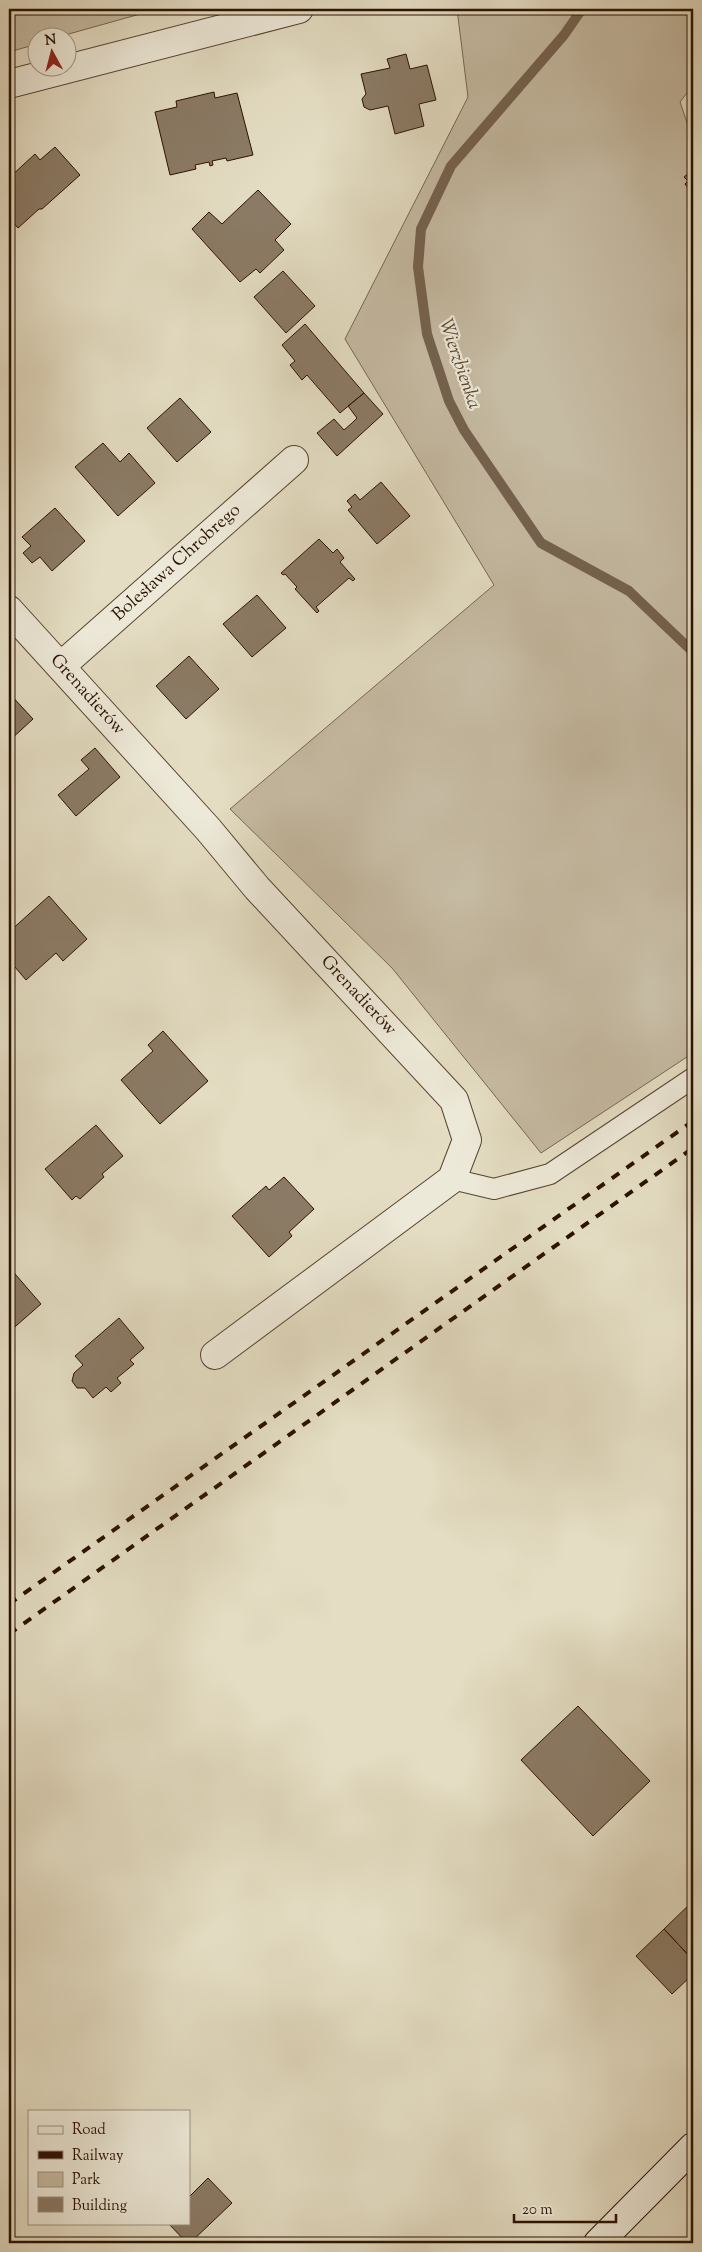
<svg xmlns="http://www.w3.org/2000/svg" width="702" height="2252" font-family="'Sorts Mill Goudy',serif">
	<style>
		.green { fill: #c5baa2; stroke: #786652 }
		.lines { fill: none; stroke-linecap: round; stroke-linejoin: round }
		.stream { stroke: #74624e; stroke-width: 10 }
		.building { fill: #8b7b66; stroke: #2b1102 }
		.service-casing { stroke: #594432; stroke-width: 22 }
		.minor-casing { stroke: #594432; stroke-width: 30 }
		.secondary-casing { stroke: #2b1102; stroke-width: 30 }
		.service { stroke: #ede9d8; stroke-width: 20 }
		.minor { stroke: #ede9d8; stroke-width: 28 }
		.secondary { stroke: #ede9d8; stroke-width: 28 }
		.rail { stroke: #2b1102; stroke-width: 4; stroke-dasharray: 9 9; stroke-linecap: butt }
		.labels { text-anchor: middle; dominant-baseline: central; stroke-width: 4.5; stroke-linejoin: round; paint-order: stroke }
		.street-label { font-size: 18px; fill: #2b1102; stroke: #ede9d8 }
		.water-label { font-size: 19px; font-style: italic; fill: #5c4735; stroke: #ede9d8 }
	</style>
	<rect width="100%" height="100%" fill="#e4ddc3"/>
	<filter id="stains"><feTurbulence type="fractalNoise" baseFrequency=".004" numOctaves="4"/><feColorMatrix values="0 0 0 0 .2 0 0 0 0 .09 0 0 0 0 .02 0 0 0 .5 -.17"/></filter>
	<radialGradient id="worn" r=".72"><stop offset=".6" stop-color="#630" stop-opacity="0"/><stop offset="1" stop-color="#630" stop-opacity=".3"/></radialGradient>
	<path class="green" d="M 9,9 L 158,9 L 58,37 L 38,38 L 37,44 L 9,52 Z
		M 457,9 L 693,9 L 693,85 L 680,102 L 693,140 L 693,1053 L 541,1153 L 392,968 L 230,809 L 494,585 L 345,339 L 468,97 Z"/>
	<g class="lines">
		<path class="stream" d="M 582,9 L 564,35 L 451,166 L 421,229 L 418,267 L 427,334 L 449,401 L 464,430 L 541,543 L 629,591 L 693,652"/>
	</g>
	<path class="building" d="M 406,54 L 410,69 L 427,65 L 436,100 L 419,104 L 424,126 L 395,134 L 388,106 L 370,110 L 364,107 L 362,99 L 366,94 L 361,74 L 390,68 L 387,59 Z
		M 214,92 L 215,98 L 237,93 L 253,155 L 227,161 L 226,158 L 212,161 L 213,165 L 210,166 L 209,162 L 195,165 L 196,169 L 170,175 L 155,112 L 177,107 L 176,101 Z
		M 55,147 L 80,175 L 42,209 L 39,209 L 18,228 L 9,218 L 9,175 L 10,177 L 35,154 L 40,160 Z
		M 691,171 L 693,174 L 693,194 L 685,184 L 688,181 L 684,177 Z
		M 258,190 L 291,224 L 275,240 L 284,250 L 260,273 L 256,269 L 240,282 L 192,229 L 209,212 L 222,224 Z
		M 283,271 L 315,306 L 286,333 L 254,297 Z
		M 305,324 L 364,393 L 340,413 L 307,375 L 302,380 L 290,365 L 295,361 L 282,345 Z
		M 364,393 L 383,414 L 337,456 L 317,433 L 334,419 L 344,430 L 352,423 L 357,418 L 348,406 Z
		M 180,398 L 211,432 L 177,462 L 147,428 Z
		M 103,443 L 120,462 L 129,453 L 155,483 L 118,516 L 75,467 Z
		M 381,482 L 410,516 L 377,544 L 348,510 L 352,507 L 347,501 L 355,494 L 360,500 Z
		M 55,508 L 85,541 L 52,571 L 40,557 L 32,563 L 23,553 L 31,546 L 22,537 Z
		M 319,539 L 333,553 L 337,549 L 344,558 L 340,562 L 355,579 L 353,581 L 349,578 L 316,607 L 319,611 L 317,613 L 295,589 L 297,587 L 285,574 L 283,575 L 281,573 Z
		M 257,595 L 286,628 L 252,657 L 223,624 Z
		M 189,656 L 219,689 L 186,719 L 156,686 Z
		M 9,693 L 33,719 L 9,741 Z
		M 95,748 L 120,777 L 76,816 L 58,795 L 89,769 L 81,760 Z
		M 49,896 L 87,939 L 63,961 L 56,953 L 26,980 L 9,960 L 9,932 Z
		M 163,1031 L 208,1081 L 160,1124 L 121,1080 L 153,1051 L 148,1045 Z
		M 96,1125 L 123,1156 L 102,1174 L 104,1177 L 80,1199 L 76,1196 L 72,1200 L 45,1169 Z
		M 284,1177 L 314,1209 L 289,1232 L 292,1236 L 269,1257 L 232,1216 L 266,1186 L 269,1190 Z
		M 9,1267 L 41,1304 L 9,1332 Z
		M 119,1318 L 144,1348 L 130,1360 L 134,1364 L 117,1378 L 121,1383 L 111,1392 L 106,1387 L 93,1398 L 85,1388 L 77,1388 L 72,1381 L 74,1373 L 83,1365 L 75,1356 Z
		M 578,1706 L 650,1781 L 593,1836 L 521,1760 Z
		M 693,1901 L 693,1960 L 664,1929 Z
		M 664,1929 L 693,1960 L 693,1974 L 672,1994 L 636,1956 Z
		M 208,2178 L 232,2203 L 190,2243 L 187,2243 L 168,2223 L 189,2223 L 189,2197 Z"/>
	<g class="lines">
		<defs>
			<path id="service" d="M 452,1179 L 494,1189 L 550,1174 L 693,1078"/>
			<path id="minor" d="M 9,84 L 299,9
				M 9,610 L 208,829 L 257,888 L 454,1100 L 467,1140 L 452,1179 L 215,1355
				M 61,666 L 294,460"/>
			<path id="secondary" d="M 598,2243 L 693,2147"/>
		</defs>
		<use href="#service" class="service-casing"/>
		<use href="#minor" class="minor-casing"/>
		<use href="#secondary" class="secondary-casing"/>
		<use href="#service" class="service"/>
		<use href="#minor" class="minor"/>
		<use href="#secondary" class="secondary"/>
		<path class="rail" d="M 9,1604 L 693,1121
			M 9,1634 L 693,1148"/>
	</g>
	<g class="labels">
		<g class="street-label">
			<text transform="translate(177 563) rotate(-42)">Bolesława Chrobrego</text>
			<text transform="translate(87 695) rotate(48)">Grenadierów</text>
			<text transform="translate(358 996) rotate(47)">Grenadierów</text>
		</g>
		<g class="water-label">
			<text transform="translate(459 364) rotate(71)">Wierzbienka</text>
		</g>
	</g>
	<rect width="702" height="2252" fill="none" stroke="#e4ddc3" stroke-width="30"/>
	<rect x="10" y="10" width="682" height="2232" fill="none" stroke="#2b1102" stroke-width="2.5"/>
	<rect x="15" y="15" width="672" height="2222" fill="none" stroke="#2b1102"/>
	<rect x="28" y="2110" width="162" height="115" fill="#ede9d8" stroke="#9f9382"/>
	<rect x="38" y="2126" width="25" height="8" fill="#ede9d8" stroke="#9f9382"/>
	<text x="72" y="2134" font-size="15" fill="#2b1102">Road</text>
	<rect x="38" y="2151" width="25" height="8" fill="#2b1102" stroke="#9f9382"/>
	<text x="72" y="2160" font-size="15" fill="#2b1102">Railway</text>
	<rect x="38" y="2172" width="25" height="15" fill="#c5baa2" stroke="#9f9382"/>
	<text x="72" y="2184" font-size="15" fill="#2b1102">Park</text>
	<rect x="38" y="2197" width="25" height="15" fill="#8b7b66" stroke="#9f9382"/>
	<text x="72" y="2210" font-size="15" fill="#2b1102">Building</text>
	<g transform="translate(52 52) rotate(353)"><circle r="24" fill="#ede9d8" stroke="#9f9382"/>
	<path d="M0-4L9 19L0 12L-9 19Z" fill="#8f2418"/>
	<text y="-8" font-size="14" font-weight="bold" text-anchor="middle" fill="#2b1102">N</text>
	</g>
	<path d="M514 2214v8h102v-8" fill="none" stroke="#2b1102" stroke-width="2.5"/>
	<text x="522" y="2214" font-size="15" fill="#2b1102" stroke="#ede9d8" stroke-width="4" paint-order="stroke">20 m</text>
	<rect width="100%" height="100%" filter="url(#stains)"/>
	<rect width="100%" height="100%" fill="url(#worn)"/>
</svg>
